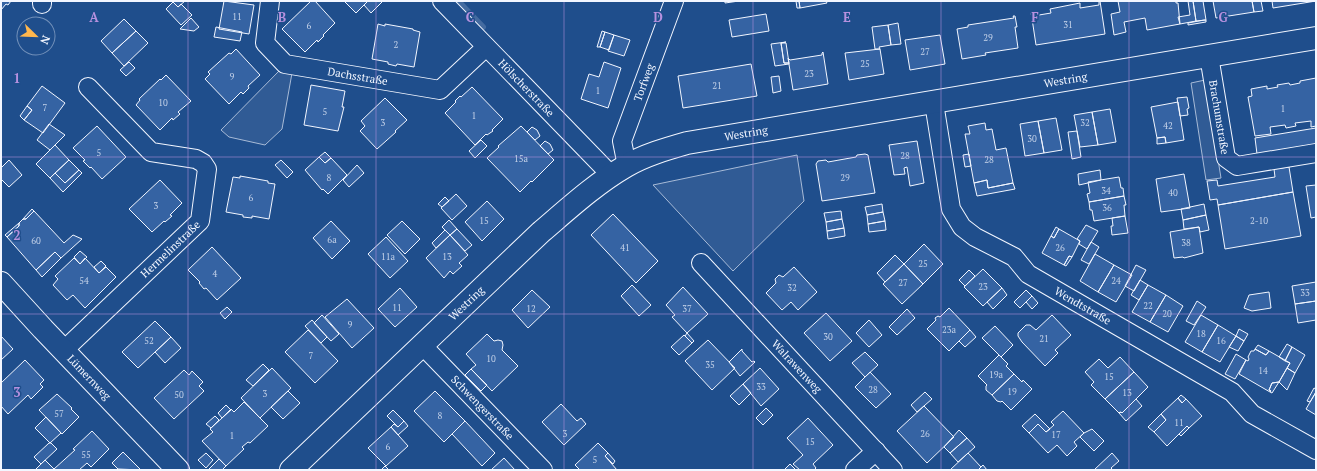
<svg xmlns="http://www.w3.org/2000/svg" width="1317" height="471" font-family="'PT Serif',serif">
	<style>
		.built { fill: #305b95; stroke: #a8bbd7 }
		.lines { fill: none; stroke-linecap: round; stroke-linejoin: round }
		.stream { stroke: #446ba0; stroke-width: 6 }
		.building { fill: #3563a3; stroke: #f2f6ff }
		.street-casing { stroke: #f2f6ff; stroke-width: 20 }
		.secondary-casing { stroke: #f2f6ff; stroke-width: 24 }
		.street { stroke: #1f4e8c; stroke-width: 18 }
		.secondary { stroke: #1f4e8c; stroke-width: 22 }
		.grid { fill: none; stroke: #b691df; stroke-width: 1; stroke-opacity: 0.55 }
		.labels { text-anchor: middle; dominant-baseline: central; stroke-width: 3; stroke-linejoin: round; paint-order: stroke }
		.number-label { font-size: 9px; fill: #c3d1e8 }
		.street-label { font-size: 11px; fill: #f2f6ff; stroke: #1f4e8c }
		.grid-label { font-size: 13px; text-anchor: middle; font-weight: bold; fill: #b691df; stroke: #1f4e8c; stroke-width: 3; stroke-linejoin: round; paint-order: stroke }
	</style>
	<rect width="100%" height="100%" fill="#1f4e8c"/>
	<path class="built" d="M 279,71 L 292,73 L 282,129 L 265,145 L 229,137 L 221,130 Z
		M 1205,80 L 1221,178 L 1206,180 L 1191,83 Z
		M 797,155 L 804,201 L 733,271 L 653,185 Z"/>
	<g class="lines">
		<path class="stream" d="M 458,1 L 483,27"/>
	</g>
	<path class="building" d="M 1,1 L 11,1 L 8,5 L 6,4 L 1,10 Z
		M 172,1 L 185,1 L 178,7 Z
		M 224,1 L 254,5 L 249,34 L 219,29 Z
		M 311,1 L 315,1 L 335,23 L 323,35 L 324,36 L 318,42 L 317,40 L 305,52 L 282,29 Z
		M 344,1 L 368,1 L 356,13 Z
		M 368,1 L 383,1 L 371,13 L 364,5 Z
		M 725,1 L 739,1 L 725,3 Z
		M 796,1 L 799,1 L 800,8 L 797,8 Z
		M 799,1 L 826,1 L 827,3 L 800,8 Z
		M 1099,1 L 1100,1 L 1105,34 L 1036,45 L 1031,12 L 1032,12 L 1033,16 L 1051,13 L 1050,9 L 1080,3 L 1080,8 L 1099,5 Z
		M 1118,1 L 1176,1 L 1176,3 L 1178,3 L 1180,24 L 1147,30 L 1145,18 L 1124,22 L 1126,32 L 1114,35 L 1111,14 L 1120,12 Z
		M 1188,1 L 1193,1 L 1196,21 L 1180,24 L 1178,17 L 1190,15 Z
		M 1193,1 L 1203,1 L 1206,20 L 1196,21 Z
		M 1213,1 L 1252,1 L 1254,12 L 1216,18 Z
		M 1252,1 L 1261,1 L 1263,11 L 1254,12 Z
		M 1272,1 L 1316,1 L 1273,8 Z
		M 173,2 L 178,7 L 181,4 L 192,15 L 181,25 L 166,9 Z
		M 766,14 L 769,31 L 732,37 L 729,20 Z
		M 1013,16 L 1015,16 L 1017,27 L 1015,27 L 1018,48 L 985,53 L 986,55 L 962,59 L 957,29 L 968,27 L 968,25 L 1014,18 Z
		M 191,18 L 199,27 L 194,31 L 180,29 Z
		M 124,19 L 136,31 L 112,53 L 101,41 Z
		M 1204,20 L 1206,20 L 1206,22 L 1188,25 L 1188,23 Z
		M 898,23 L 901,44 L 891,45 L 888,25 Z
		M 378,24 L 385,26 L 385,24 L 413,29 L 413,30 L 420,32 L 414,67 L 397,64 L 396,66 L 388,64 L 388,62 L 372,59 Z
		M 888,25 L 891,45 L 879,47 L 880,49 L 875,49 L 872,27 Z
		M 216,27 L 242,32 L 240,41 L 214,37 Z
		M 136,31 L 148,43 L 124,66 L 112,53 Z
		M 602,31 L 605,32 L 600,47 L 597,47 Z
		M 605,32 L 614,35 L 609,50 L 600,47 Z
		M 614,35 L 630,40 L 624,56 L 608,51 Z
		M 940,35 L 945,64 L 910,70 L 905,40 Z
		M 786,42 L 781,43 L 784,63 L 789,63 L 789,64 L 775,66 L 771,44 Z
		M 781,43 L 786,43 L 789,63 L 784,63 Z
		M 236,49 L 260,75 L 248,86 L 249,88 L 243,94 L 241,92 L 229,104 L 205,79 L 210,74 L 208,72 L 229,53 L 231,54 Z
		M 880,49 L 884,74 L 849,80 L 845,53 Z
		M 823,52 L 828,84 L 793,90 L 788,58 L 790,60 L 822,55 L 822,53 Z
		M 129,62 L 135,68 L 126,76 L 120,70 Z
		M 604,62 L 621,68 L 608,108 L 581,99 L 589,74 L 599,77 Z
		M 751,64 L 757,96 L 683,108 L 678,76 Z
		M 166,75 L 191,101 L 178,112 L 180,114 L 173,120 L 172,118 L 160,130 L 136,105 L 140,100 L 139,99 L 160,79 L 161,80 Z
		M 779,76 L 781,91 L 773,93 L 771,77 Z
		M 1316,78 L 1316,126 L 1311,127 L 1311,121 L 1295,123 L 1296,126 L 1286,128 L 1285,125 L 1270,127 L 1271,134 L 1255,136 L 1248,97 L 1252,96 L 1251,89 L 1267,86 L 1267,89 L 1278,87 L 1277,85 L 1289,83 L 1290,85 L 1300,83 L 1300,81 Z
		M 311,85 L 345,91 L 342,107 L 344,107 L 338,131 L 304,125 Z
		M 42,86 L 65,103 L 43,133 L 24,120 L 32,110 L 27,106 Z
		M 472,87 L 503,119 L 492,130 L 493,131 L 487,135 L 486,134 L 475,145 L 445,113 L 456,102 L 455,101 L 460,96 L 461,97 Z
		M 1187,97 L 1189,108 L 1187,109 L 1188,115 L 1180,116 L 1177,98 Z
		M 385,98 L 407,120 L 395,131 L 396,132 L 377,149 L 360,131 L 365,126 L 361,121 Z
		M 1178,102 L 1184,140 L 1166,143 L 1165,137 L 1157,138 L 1151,107 Z
		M 27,106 L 32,110 L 24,120 L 20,116 Z
		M 1110,109 L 1116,142 L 1098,145 L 1092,112 Z
		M 1092,112 L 1098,145 L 1080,147 L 1074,115 Z
		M 1056,118 L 1062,150 L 1044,153 L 1038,121 Z
		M 1038,121 L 1044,153 L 1025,156 L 1020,124 Z
		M 985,123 L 986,130 L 992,129 L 996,150 L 1006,148 L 1013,183 L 988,188 L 987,180 L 974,183 L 965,134 L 970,134 L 968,126 Z
		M 49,124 L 65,135 L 50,150 L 37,140 Z
		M 97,126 L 126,157 L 102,179 L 91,167 L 90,168 L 83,161 L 85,160 L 73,148 Z
		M 521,126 L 554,160 L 532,182 L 531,181 L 520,192 L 487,158 L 499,147 L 498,146 Z
		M 532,127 L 537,130 L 540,136 L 535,140 L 527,132 Z
		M 1316,128 L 1316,144 L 1257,154 L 1255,138 Z
		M 1077,131 L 1081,157 L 1072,159 L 1068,132 Z
		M 1165,137 L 1166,143 L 1157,144 L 1157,138 Z
		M 481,140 L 487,146 L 475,158 L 469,151 Z
		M 545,141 L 550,144 L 553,150 L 548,154 L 540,146 Z
		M 917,141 L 924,183 L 910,186 L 907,167 L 904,168 L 905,174 L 894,175 L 889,145 Z
		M 55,145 L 69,160 L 50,178 L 36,164 Z
		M 325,152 L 331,158 L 325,163 L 319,157 Z
		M 865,154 L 868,155 L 875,193 L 822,201 L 816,164 L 818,161 L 826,160 L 828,162 L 856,157 L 857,155 Z
		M 969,154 L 971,166 L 965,167 L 963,155 Z
		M 319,157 L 325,163 L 331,158 L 347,175 L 328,194 L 323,189 L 322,190 L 305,170 Z
		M 9,160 L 22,175 L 9,187 L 1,179 L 1,168 Z
		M 69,160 L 79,170 L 65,183 L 55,173 Z
		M 281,160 L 293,172 L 287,178 L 275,165 Z
		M 357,165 L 364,173 L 349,187 L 343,180 Z
		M 1289,167 L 1293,192 L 1218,205 L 1217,199 L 1210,200 L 1207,181 L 1217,180 L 1218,186 L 1275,177 L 1274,169 Z
		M 79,170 L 82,173 L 63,192 L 50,178 L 55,173 L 65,183 Z
		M 1100,170 L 1101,180 L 1079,185 L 1078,174 Z
		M 1184,174 L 1190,208 L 1161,212 L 1156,179 Z
		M 240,176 L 268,181 L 268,183 L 275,184 L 269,219 L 252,216 L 252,218 L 243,217 L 243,215 L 226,212 L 233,177 L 240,178 Z
		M 1119,177 L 1121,188 L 1123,188 L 1124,196 L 1089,202 L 1087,194 L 1090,193 L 1088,182 Z
		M 160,180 L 182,203 L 170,215 L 172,216 L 165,222 L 164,221 L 152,232 L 129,209 Z
		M 987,180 L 988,188 L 1013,183 L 1015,189 L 977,196 L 974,183 Z
		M 1316,185 L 1316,217 L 1311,218 L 1306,186 Z
		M 1293,192 L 1301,236 L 1225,249 L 1218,205 Z
		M 456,194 L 467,206 L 452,220 L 441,208 Z
		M 1124,196 L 1126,205 L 1124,205 L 1125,216 L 1094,221 L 1092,210 L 1090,210 L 1089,202 Z
		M 445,197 L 449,201 L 442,207 L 438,204 Z
		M 487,201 L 504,219 L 482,241 L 465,222 Z
		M 882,204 L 883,212 L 867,215 L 865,207 Z
		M 1204,204 L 1206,215 L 1183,220 L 1181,209 Z
		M 32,209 L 34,211 L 26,219 L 23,219 Z
		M 34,211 L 64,243 L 73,235 L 82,239 L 61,258 L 55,252 L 36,270 L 7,237 L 19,226 L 19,223 L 23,219 L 26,219 Z
		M 841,211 L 842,219 L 826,222 L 824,213 Z
		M 883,212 L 885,221 L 868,224 L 867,215 Z
		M 613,214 L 658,261 L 636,283 L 591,235 Z
		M 1206,215 L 1209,230 L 1200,232 L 1199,227 L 1184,229 L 1183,220 Z
		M 1125,216 L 1128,233 L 1112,235 L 1111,226 L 1113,226 L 1112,218 Z
		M 842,219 L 844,228 L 827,231 L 826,222 Z
		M 449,220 L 457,229 L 450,235 L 442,227 Z
		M 331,221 L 350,241 L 332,259 L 313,238 Z
		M 402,221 L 420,239 L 405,254 L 387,235 Z
		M 885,221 L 886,230 L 869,232 L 868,224 Z
		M 19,223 L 19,226 L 7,237 L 5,235 Z
		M 1086,225 L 1098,231 L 1087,249 L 1079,244 L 1080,241 L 1077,239 Z
		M 1056,227 L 1059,229 L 1054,238 L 1051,236 Z
		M 1199,227 L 1203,253 L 1184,258 L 1183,257 L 1174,258 L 1170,232 Z
		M 844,228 L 845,236 L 828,239 L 827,231 Z
		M 457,229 L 472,245 L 465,251 L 450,235 Z
		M 1059,229 L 1080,241 L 1072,257 L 1069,256 L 1064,265 L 1042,253 L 1051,236 L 1054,238 Z
		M 445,230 L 450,235 L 436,248 L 432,243 Z
		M 450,235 L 468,255 L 459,263 L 462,266 L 453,274 L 450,271 L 444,278 L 426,258 Z
		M 386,237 L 408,261 L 390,278 L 368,254 Z
		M 1091,242 L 1099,247 L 1089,264 L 1081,260 Z
		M 924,244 L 943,264 L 923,284 L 904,264 Z
		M 212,247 L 241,278 L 217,300 L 206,288 L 204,289 L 199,283 L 200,282 L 188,270 Z
		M 80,251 L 87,257 L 80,264 L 74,257 Z
		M 55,252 L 61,258 L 42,277 L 36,270 Z
		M 1095,254 L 1114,265 L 1098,292 L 1080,281 Z
		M 895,255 L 904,264 L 885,282 L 877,273 Z
		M 1069,256 L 1072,257 L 1066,266 L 1064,265 Z
		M 74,258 L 80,264 L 85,258 L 99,273 L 106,267 L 116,277 L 85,308 L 73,295 L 67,300 L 53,285 L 58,279 L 55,276 Z
		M 101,261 L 106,266 L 99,273 L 94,267 Z
		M 904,264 L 923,284 L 902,304 L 883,284 Z
		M 1114,265 L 1132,275 L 1116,302 L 1098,292 Z
		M 1136,265 L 1146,270 L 1134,291 L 1125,286 Z
		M 794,267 L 817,292 L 798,310 L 791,302 L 782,310 L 766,293 L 776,283 L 775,279 L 779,275 L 783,277 Z
		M 983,269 L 1002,288 L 983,306 L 964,287 Z
		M 969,270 L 975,276 L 965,286 L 959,280 Z
		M 1140,280 L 1148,285 L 1139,300 L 1131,295 Z
		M 1316,282 L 1316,301 L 1295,304 L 1292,286 Z
		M 632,285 L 651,305 L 639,316 L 621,296 Z
		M 1148,285 L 1166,295 L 1150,322 L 1132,312 Z
		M 683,287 L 708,314 L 687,333 L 672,317 L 675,315 L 666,305 Z
		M 400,288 L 417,307 L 395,327 L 378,309 Z
		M 1002,288 L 1007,295 L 993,309 L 987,302 Z
		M 532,290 L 550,307 L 528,328 L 512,310 Z
		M 1026,290 L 1032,296 L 1020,308 L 1014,302 Z
		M 1269,292 L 1271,308 L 1252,311 L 1244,308 L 1249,295 Z
		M 1166,295 L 1183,306 L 1168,332 L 1150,322 Z
		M 1032,296 L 1038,303 L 1032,309 L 1026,302 Z
		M 347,299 L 374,328 L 352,348 L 325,317 Z
		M 1197,301 L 1206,307 L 1194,325 L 1186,321 Z
		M 1316,301 L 1316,320 L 1298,323 L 1295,304 Z
		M 227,307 L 232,312 L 225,319 L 220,313 Z
		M 949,308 L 970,330 L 949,351 L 927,329 L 936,320 L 935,318 L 938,316 L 940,317 Z
		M 907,309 L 915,318 L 897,335 L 889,327 Z
		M 826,313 L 852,341 L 830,361 L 804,333 Z
		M 322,315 L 339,334 L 331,341 L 314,323 Z
		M 1052,315 L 1071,335 L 1055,350 L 1058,353 L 1045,366 L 1022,342 L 1018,336 L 1018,333 L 1026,325 L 1030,325 L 1036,330 Z
		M 1201,315 L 1218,325 L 1202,352 L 1185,342 Z
		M 312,320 L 327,337 L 321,343 L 305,326 Z
		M 869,320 L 882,335 L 869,347 L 856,333 Z
		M 155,321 L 171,337 L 138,368 L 122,352 Z
		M 1218,325 L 1236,336 L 1220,362 L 1202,352 Z
		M 995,326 L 1013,345 L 1001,357 L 982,338 Z
		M 1239,329 L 1248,334 L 1244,341 L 1236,336 Z
		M 308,330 L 338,361 L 315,383 L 285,352 Z
		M 970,330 L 976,337 L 965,347 L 959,341 Z
		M 687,333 L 694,341 L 692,343 L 685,336 Z
		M 487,334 L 494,341 L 498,340 L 502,341 L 503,345 L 502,350 L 518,366 L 492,391 L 471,369 L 476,365 L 466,354 Z
		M 684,335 L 692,343 L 679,355 L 671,347 Z
		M 1,336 L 13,349 L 1,360 Z
		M 1236,336 L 1244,341 L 1238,351 L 1229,347 Z
		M 171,337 L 181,348 L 165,363 L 155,352 Z
		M 708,340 L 735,368 L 712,390 L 685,361 Z
		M 1287,344 L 1292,347 L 1285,361 L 1279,357 Z
		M 1258,345 L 1269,351 L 1266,355 L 1255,349 Z
		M 1292,347 L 1305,355 L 1295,373 L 1287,368 L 1290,363 L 1285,361 Z
		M 742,349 L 742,351 L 752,362 L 754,361 L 755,362 L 740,376 L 729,362 Z
		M 1255,349 L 1266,355 L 1269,351 L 1290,363 L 1279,382 L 1272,383 L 1269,390 L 1271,391 L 1270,392 L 1239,374 L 1246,360 L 1248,361 L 1249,359 L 1248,357 L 1251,351 L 1254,351 Z
		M 865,352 L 878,365 L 865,377 L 852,363 Z
		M 1236,354 L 1246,360 L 1235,379 L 1225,374 Z
		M 999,355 L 1008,364 L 1006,366 L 1014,374 L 992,395 L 986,390 L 986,386 L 987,385 L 978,376 Z
		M 1120,357 L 1134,372 L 1105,399 L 1091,385 L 1094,382 L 1085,372 L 1099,359 L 1108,368 Z
		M 25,360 L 44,380 L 40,384 L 43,387 L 31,399 L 28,395 L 8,414 L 1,406 L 1,383 Z
		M 263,364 L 269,370 L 253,386 L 246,380 Z
		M 272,368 L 291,388 L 260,418 L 241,398 Z
		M 760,368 L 779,389 L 761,406 L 743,384 Z
		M 1287,368 L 1295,373 L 1287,390 L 1279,382 Z
		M 471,369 L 487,385 L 481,391 L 465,375 Z
		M 184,370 L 189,375 L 192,371 L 203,382 L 199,386 L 204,391 L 174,419 L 154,398 Z
		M 870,372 L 891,394 L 876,408 L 855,387 Z
		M 1134,372 L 1148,387 L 1122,413 L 1121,412 L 1119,413 L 1105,399 Z
		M 1014,374 L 1022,382 L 1023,380 L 1032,389 L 1011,410 L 1002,401 L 1001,402 L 997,401 L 992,395 Z
		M 1279,382 L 1272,393 L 1270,392 L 1271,391 L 1269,390 L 1272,383 Z
		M 743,384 L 751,393 L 739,405 L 730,396 Z
		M 1314,388 L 1316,389 L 1316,392 L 1310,402 L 1307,401 Z
		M 288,391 L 300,403 L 283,419 L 271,407 Z
		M 435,391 L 465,421 L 444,442 L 414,411 Z
		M 925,392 L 932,399 L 917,412 L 911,405 Z
		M 1316,392 L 1316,415 L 1306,409 Z
		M 57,394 L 72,408 L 71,409 L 79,417 L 62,434 L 39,410 Z
		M 1181,395 L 1186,399 L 1182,403 L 1178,398 Z
		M 1178,398 L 1182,403 L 1186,399 L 1202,416 L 1189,428 L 1187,426 L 1167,446 L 1154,432 L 1166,420 L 1161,414 Z
		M 1136,399 L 1142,406 L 1126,421 L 1119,413 L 1121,412 L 1122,413 Z
		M 244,402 L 268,426 L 250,443 L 248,442 L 242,447 L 244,449 L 226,466 L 202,441 L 213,432 L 210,429 L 222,418 L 231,409 L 234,412 Z
		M 561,404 L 577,421 L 581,418 L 586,424 L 564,445 L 542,422 Z
		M 226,405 L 231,410 L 222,418 L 218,413 Z
		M 924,406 L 954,437 L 927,463 L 897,431 Z
		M 766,408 L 773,415 L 763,425 L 756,418 Z
		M 393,410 L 404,421 L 398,427 L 387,416 Z
		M 1063,411 L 1084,433 L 1074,442 L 1077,446 L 1067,456 L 1057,445 L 1048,453 L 1029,433 L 1038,424 L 1046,432 L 1054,425 L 1051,422 Z
		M 1035,414 L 1050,429 L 1046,432 L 1038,424 L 1029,433 L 1022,426 Z
		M 1161,414 L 1166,420 L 1154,432 L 1148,427 Z
		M 215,416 L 219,420 L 211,428 L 206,424 Z
		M 46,417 L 61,433 L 50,443 L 35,428 Z
		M 808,418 L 833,445 L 813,464 L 816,468 L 814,470 L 800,470 L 793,464 L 803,455 L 787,438 Z
		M 404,421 L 408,426 L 398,435 L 391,427 L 394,424 L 398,427 Z
		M 465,421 L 495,453 L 482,466 L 452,434 Z
		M 1187,426 L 1189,428 L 1181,436 L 1179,434 Z
		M 391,427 L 408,446 L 386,466 L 368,448 Z
		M 1092,429 L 1104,441 L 1094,451 L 1080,437 L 1084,433 Z
		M 959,430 L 967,438 L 950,453 L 944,447 Z
		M 92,431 L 109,449 L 91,467 L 87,463 L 79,470 L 35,470 L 45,460 L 54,469 L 75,450 L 73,449 Z
		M 967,438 L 975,447 L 958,462 L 950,453 Z
		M 49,443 L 51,443 L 57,449 L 41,464 L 34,457 Z
		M 598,443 L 608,453 L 605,456 L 617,470 L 580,470 L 575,465 Z
		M 123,452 L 141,470 L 118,469 L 112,463 Z
		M 206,453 L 213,460 L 206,468 L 198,460 Z
		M 608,453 L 615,461 L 613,464 L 605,456 Z
		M 968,453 L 981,467 L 978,470 L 950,470 Z
		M 1112,453 L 1119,461 L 1111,468 L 1113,470 L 1094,470 Z
		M 504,458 L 515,470 L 491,470 Z
		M 219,459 L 226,466 L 223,469 L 224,470 L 208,470 Z
		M 790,464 L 796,470 L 784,470 Z
		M 983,465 L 987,470 L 978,470 Z
		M 385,466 L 389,470 L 381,470 Z"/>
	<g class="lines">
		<defs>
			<g id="street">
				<path id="s1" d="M 270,1 L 265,43 L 285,64 L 440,90 L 486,47"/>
				<path id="s2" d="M 442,1 L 611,175"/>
				<path d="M 42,4 L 42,1"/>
				<path id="s3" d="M 1209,56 L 1226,158 L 1237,166 L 1316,153"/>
				<path id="s4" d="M 934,103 L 951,209 L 962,227 L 975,237 L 1014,257 L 1028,274 L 1232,392 L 1252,414 L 1316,450"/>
				<path id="s5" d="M 627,166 L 622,141 L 674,1"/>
				<path id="s6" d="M 701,263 L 893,470"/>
				<path id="s7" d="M 422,345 L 543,470"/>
				<path id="s8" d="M 63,351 L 200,221 L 207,169 L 203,163 L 196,159 L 151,152 L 88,87"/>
				<path d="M 855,470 L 876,451"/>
			</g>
			<g id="secondary">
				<path id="s9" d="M 1,283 L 43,329 L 178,470"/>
				<path id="s10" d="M 291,470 L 541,232 C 568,209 595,184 626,166 C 645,155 666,149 687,143 L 1316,38"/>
			</g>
		</defs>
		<use href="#street" class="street-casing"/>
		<use href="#secondary" class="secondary-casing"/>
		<use href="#street" class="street"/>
		<use href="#secondary" class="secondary"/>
	</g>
	<path class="grid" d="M 188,1 L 188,470M 376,1 L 376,470M 564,1 L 564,470M 753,1 L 753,470M 941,1 L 941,470M 1129,1 L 1129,470M 1,157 L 1316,157M 1,314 L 1316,314"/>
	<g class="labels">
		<g class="number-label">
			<text x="237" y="17">11</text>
			<text x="1068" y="25">31</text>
			<text x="309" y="26">6</text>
			<text x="988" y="38">29</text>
			<text x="396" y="45">2</text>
			<text x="925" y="52">27</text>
			<text x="865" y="64">25</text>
			<text x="809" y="74">23</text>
			<text x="232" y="77">9</text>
			<text x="717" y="86">21</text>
			<text x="598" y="91">1</text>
			<text x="163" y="103">10</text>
			<text x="45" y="108">7</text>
			<text x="1283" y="109">1</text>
			<text x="325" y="112">5</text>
			<text x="474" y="116">1</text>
			<text x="383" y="123">3</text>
			<text x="1085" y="123">32</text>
			<text x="1168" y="126">42</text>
			<text x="1032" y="139">30</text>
			<text x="99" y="153">5</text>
			<text x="905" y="156">28</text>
			<text x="521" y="159">15a</text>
			<text x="989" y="160">28</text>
			<text x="329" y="178">8</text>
			<text x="845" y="178">29</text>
			<text x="1106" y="191">34</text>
			<text x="1173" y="193">40</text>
			<text x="251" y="198">6</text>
			<text x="156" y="206">3</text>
			<text x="1107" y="208">36</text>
			<text x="484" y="221">15</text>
			<text x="1259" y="221">2-10</text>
			<text x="332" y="240">6a</text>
			<text x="36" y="241">60</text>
			<text x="1186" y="243">38</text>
			<text x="625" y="248">41</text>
			<text x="1060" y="248">26</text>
			<text x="388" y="257">11a</text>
			<text x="447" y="257">13</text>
			<text x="923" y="264">25</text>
			<text x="215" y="274">4</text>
			<text x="84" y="281">54</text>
			<text x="1116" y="281">24</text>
			<text x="903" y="283">27</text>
			<text x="983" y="287">23</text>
			<text x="792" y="288">32</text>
			<text x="1305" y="293">33</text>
			<text x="1148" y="306">22</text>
			<text x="397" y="308">11</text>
			<text x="531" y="309">12</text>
			<text x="687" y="309">37</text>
			<text x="1167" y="314">20</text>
			<text x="350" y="325">9</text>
			<text x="949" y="330">23a</text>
			<text x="1201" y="334">18</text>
			<text x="828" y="337">30</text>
			<text x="1044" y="339">21</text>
			<text x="149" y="341">52</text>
			<text x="1221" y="341">16</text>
			<text x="311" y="356">7</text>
			<text x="491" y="359">10</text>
			<text x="710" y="365">35</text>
			<text x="1263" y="371">14</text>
			<text x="996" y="375">19a</text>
			<text x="1109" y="377">15</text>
			<text x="761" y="387">33</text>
			<text x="873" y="390">28</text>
			<text x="1012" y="392">19</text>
			<text x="1127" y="393">13</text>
			<text x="265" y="394">3</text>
			<text x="179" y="395">50</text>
			<text x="59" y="414">57</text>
			<text x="440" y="416">8</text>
			<text x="1179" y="423">11</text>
			<text x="565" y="434">3</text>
			<text x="925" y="434">26</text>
			<text x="1056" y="435">17</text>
			<text x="232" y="436">1</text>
			<text x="810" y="442">15</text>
			<text x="388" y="447">6</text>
			<text x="86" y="455">55</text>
			<text x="595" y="460">5</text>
		</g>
		<g class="street-label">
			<text stroke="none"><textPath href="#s1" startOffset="145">Dachsstraße</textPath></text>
			<text stroke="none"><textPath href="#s10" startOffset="902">Westring</textPath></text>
			<text stroke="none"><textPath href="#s5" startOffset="88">Torfweg</textPath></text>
			<text stroke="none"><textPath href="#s2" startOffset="121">Hölscherstraße</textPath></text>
			<text stroke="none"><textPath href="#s3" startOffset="62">Brachumstraße</textPath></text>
			<text stroke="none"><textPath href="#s10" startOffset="578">Westring</textPath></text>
			<text stroke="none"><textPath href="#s8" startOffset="148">Hermelinstraße</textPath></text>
			<text stroke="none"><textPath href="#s10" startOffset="242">Westring</textPath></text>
			<text stroke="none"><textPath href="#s4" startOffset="274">Wendtstraße</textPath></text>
			<text stroke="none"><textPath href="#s6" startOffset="141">Walrawenweg</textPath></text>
			<text stroke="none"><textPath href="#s9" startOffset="129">Lümernweg</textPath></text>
			<text stroke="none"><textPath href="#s7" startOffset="87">Schwengerstraße</textPath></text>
		</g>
	</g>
	<g class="grid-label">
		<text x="94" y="22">A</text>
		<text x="282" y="22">B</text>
		<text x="470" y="22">C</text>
		<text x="658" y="22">D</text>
		<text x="847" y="22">E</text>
		<text x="1035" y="22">F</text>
		<text x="1223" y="22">G</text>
		<text x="17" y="83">1</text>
		<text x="17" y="240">2</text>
		<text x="17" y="397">3</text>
	</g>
	<rect width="1317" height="471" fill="none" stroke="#f2f6ff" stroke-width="4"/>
	<g transform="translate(36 36) rotate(113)"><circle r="19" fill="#1f4e8c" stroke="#7391ba"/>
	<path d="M0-3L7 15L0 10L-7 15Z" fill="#ffb74d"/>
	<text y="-6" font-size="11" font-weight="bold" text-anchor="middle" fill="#f2f6ff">N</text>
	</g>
</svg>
